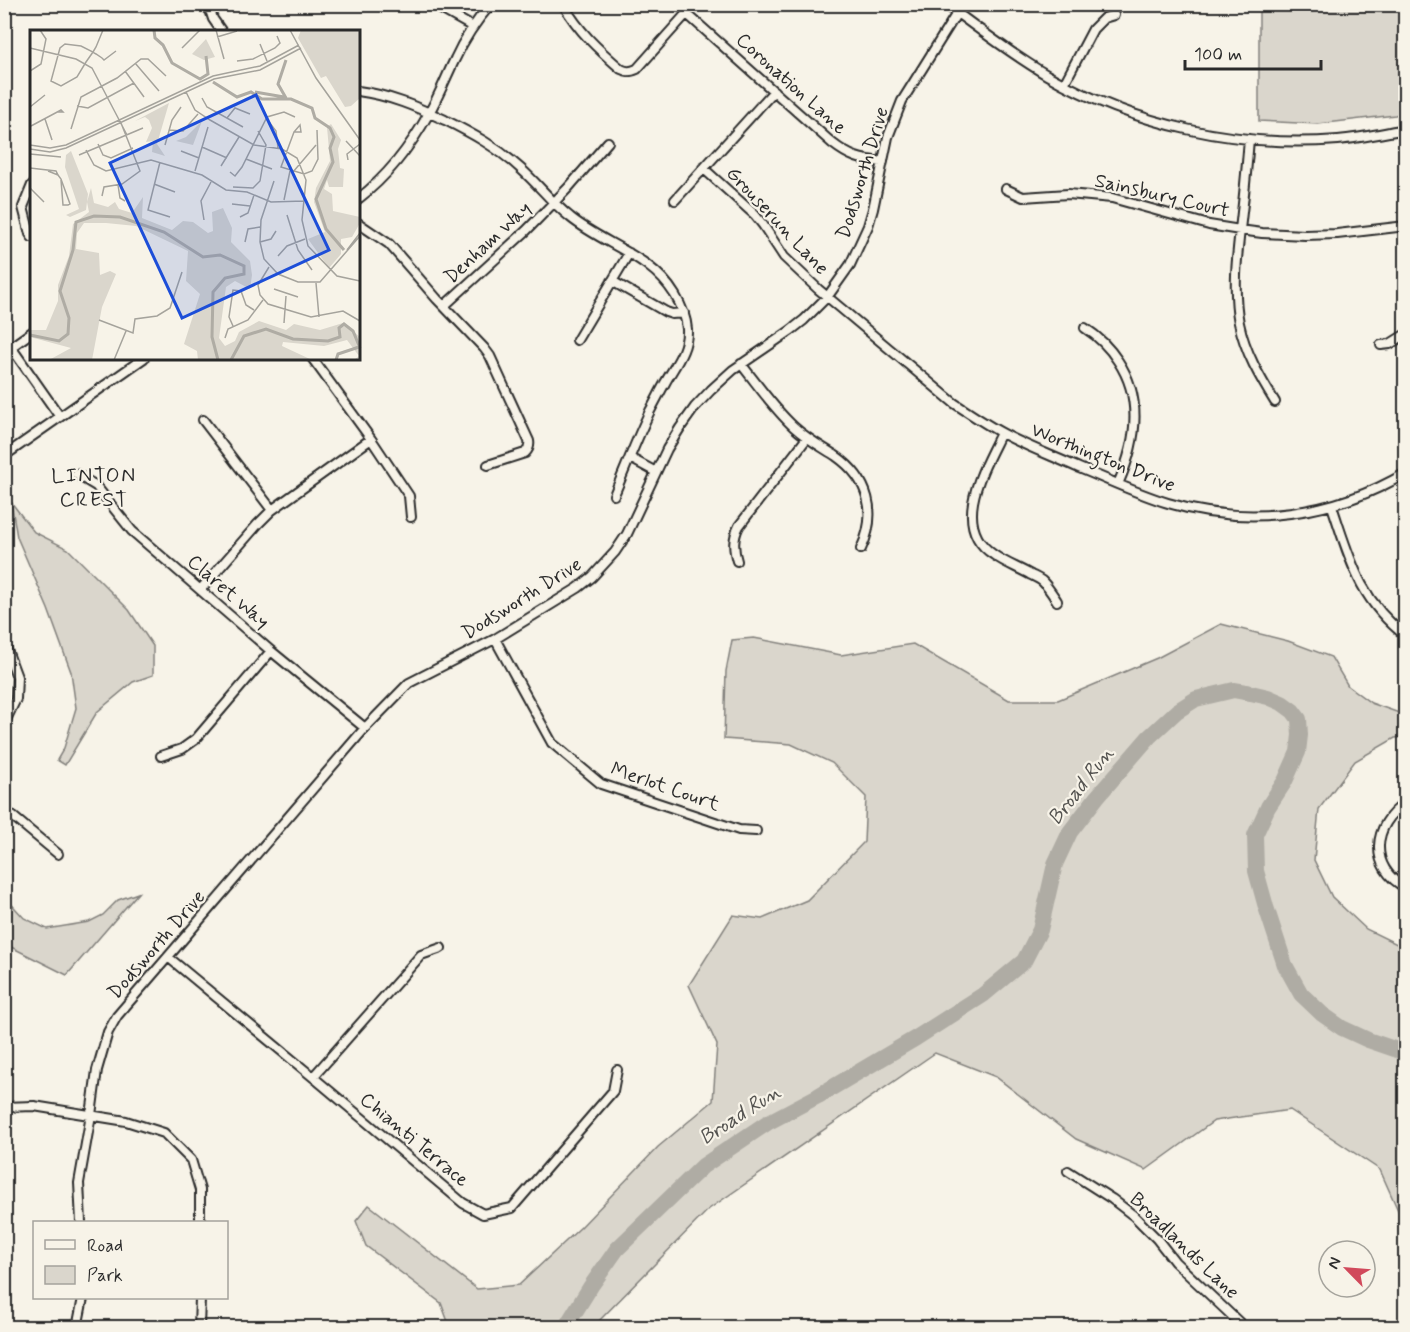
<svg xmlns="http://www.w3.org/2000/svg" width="1410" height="1332" font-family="Mynerve,sans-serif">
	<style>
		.green { fill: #dad6cc; stroke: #82807c; stroke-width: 1.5 }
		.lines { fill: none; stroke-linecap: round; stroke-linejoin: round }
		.river { stroke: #afaca4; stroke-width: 16 }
		.street-casing { stroke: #2b2b2b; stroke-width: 12 }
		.street { stroke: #f7f3e8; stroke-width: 8 }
		.labels { text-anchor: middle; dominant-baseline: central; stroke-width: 4.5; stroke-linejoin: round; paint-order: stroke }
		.street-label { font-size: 20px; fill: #2b2b2b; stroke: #f7f3e8 }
		.neighbourhood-label { font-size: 21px; letter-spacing: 1.5px; fill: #2b2b2b; stroke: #f7f3e8 }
		.water-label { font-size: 21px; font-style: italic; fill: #53524f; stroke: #f7f3e8 }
		.inset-river { fill: none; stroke: #afaca4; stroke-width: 3 }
		.inset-road { fill: none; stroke: #a5a39c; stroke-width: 1.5 }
		.view { fill: #1d4ed8; fill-opacity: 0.15; stroke: #1d4ed8; stroke-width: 3 }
		.inset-edge { fill: none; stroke: #2b2b2b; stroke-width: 3 }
	</style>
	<rect width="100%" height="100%" fill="#f7f3e8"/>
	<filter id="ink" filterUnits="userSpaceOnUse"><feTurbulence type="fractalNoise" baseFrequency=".0167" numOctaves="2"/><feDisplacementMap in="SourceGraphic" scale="12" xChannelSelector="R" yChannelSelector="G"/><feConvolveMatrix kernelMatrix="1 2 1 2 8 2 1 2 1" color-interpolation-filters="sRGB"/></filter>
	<g filter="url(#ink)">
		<path class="green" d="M 1259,5 L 1405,5 L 1405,112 L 1395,115 L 1318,124 L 1259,121 Z
			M 11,502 L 34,532 L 68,549 L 129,610 L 153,646 L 153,675 L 133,682 L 97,712 L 65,765 L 57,760 L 64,748 L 76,708 L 71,672 L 48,609 L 17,537 Z
			M 1221,624 L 1288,641 L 1331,657 L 1348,686 L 1371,703 L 1405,715 L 1405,737 L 1395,738 L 1355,761 L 1319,809 L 1314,860 L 1332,897 L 1366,929 L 1405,948 L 1405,1226 L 1380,1170 L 1290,1110 L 1214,1121 L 1146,1170 L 1076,1139 L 996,1077 L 935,1053 L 709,1209 L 593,1327 L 450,1327 L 441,1303 L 366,1246 L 356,1221 L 369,1205 L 477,1289 L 519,1285 L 581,1227 L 658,1147 L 713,1101 L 717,1045 L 689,985 L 733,915 L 762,919 L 807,900 L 864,842 L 866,797 L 832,763 L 791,744 L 724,739 L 726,671 L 732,640 L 754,638 L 841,655 L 913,644 L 1009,700 L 1058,700 L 1157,658 Z
			M 138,893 L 67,975 L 5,944 L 5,897 L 24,918 L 47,929 L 89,922 L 103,915 L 118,900 Z"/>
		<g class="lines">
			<path class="river" d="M 565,1328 L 591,1286 L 617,1249 L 703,1166 L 767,1123 L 818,1096 L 916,1038 L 958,1011 L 983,995 L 1024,961 L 1040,930 L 1055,864 L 1070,832 L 1097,797 L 1149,737 L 1177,711 L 1196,699 L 1234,690 L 1251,693 L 1268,697 L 1282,703 L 1293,711 L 1299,719 L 1300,735 L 1298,752 L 1285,781 L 1268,807 L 1255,835 L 1256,871 L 1266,907 L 1285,965 L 1301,994 L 1322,1014 L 1342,1028 L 1368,1040 L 1406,1053"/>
			<defs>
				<path id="street" d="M 208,4 L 213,19 L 222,32
					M 432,4 L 473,27
					M 563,4 C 579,32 598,49 621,69 C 627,72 630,72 637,69 L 695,4
					M 945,4 C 979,29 1011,54 1047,75 C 1134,125 1237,148 1338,140 C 1361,138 1383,133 1406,129
					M 209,10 L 223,4
					M 687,14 L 832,143 C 850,157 860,160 883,162
					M 1064,84 L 1093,29 L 1104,18 L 1114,15
					M 358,91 C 389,95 417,107 445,120 C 473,134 497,147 521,169 C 538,184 552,203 570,217 C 604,245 651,255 675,295 C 681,305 686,317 687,329 C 688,350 675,365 665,383 C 660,392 655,402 650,411 C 637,438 626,467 614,495
					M 1249,139 C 1247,163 1245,188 1242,212 C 1238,249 1232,286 1239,323 C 1245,352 1260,378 1275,402
					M 703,168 L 755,215 L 763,225 L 784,257 L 818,289 L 954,403 C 969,413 984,423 1000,432 C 1025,446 1053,456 1079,468 C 1109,480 1138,494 1168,503 C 1248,527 1334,516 1406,473
					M 32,185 L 23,207 L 30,234 L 32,237
					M 1006,189 L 1023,197 L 1068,194 L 1112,198 L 1209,225 L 1240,230 L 1262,233 L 1305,235 L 1337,234 L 1406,226
					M 358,199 C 388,176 411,146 429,113 C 439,96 446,77 455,59 C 464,39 476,21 491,4
					M 675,200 L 774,91
					M 358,223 L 389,244 L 437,299 L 484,348 L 490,356 L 529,441 C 530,446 529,449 525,453 L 488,465
					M 612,281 L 666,312 L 672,314 L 684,313
					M 444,306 L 526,231 L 568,188 L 608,142
					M 1085,328 C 1099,337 1109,347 1118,361 C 1144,400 1136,444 1118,484
					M 577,340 L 629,253
					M 1381,345 L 1390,344 L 1406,334
					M 11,347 L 60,417
					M 4,352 L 32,332
					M 312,358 L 371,439 L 409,496 L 411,517
					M 741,364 C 758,385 774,409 794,427 C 807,439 822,447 836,456 C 869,479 878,513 861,549
					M 203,420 L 272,510
					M 1001,433 C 984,468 949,526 994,555 C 1005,563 1019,568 1031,575 C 1035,577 1040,579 1043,582 C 1048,587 1053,595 1057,601
					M 4,456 L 144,358
					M 630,458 L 656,472
					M 76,474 L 96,486 L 132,531 L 271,651 L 365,728
					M 1332,506 C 1350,559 1359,600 1406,636
					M 737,561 C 733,548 733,538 739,526 L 807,438
					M 201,589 L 258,524 L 272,510 L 371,439
					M 495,639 L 552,743 L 601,784 L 739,830 L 756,831
					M 4,642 L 17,677 L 16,699 L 4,724
					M 161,756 L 182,749 L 196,739 L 271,651
					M 1406,803 C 1372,824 1368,868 1406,888
					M 4,809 L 58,854
					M 168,957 L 313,1077 L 463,1203 L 483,1214 L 512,1208 L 613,1091 L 617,1070
					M 313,1077 L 421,955 L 441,948
					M 4,1107 L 34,1106 L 126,1121 L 164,1133 L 191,1160 L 200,1190 L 200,1222
					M 1068,1171 L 1112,1199 L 1134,1216 L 1157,1239 L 1175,1262 L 1245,1328
					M 81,1222 L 79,1183 L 91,1115 L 97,1070 L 108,1032 L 117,1016 L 365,728 L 409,683 L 495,639 L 578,588 L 592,577 L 615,552 L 627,534 L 667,449 L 680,428 L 695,407 L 711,390 L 733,370 L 790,331 L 804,320 L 828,296 L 850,265 L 868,226 L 873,209 L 888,137 L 902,101 L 957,13
					M 77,1328 L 83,1298
					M 199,1328 L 200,1298"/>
			</defs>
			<use href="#street" class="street-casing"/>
			<use href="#street" class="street"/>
		</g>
	</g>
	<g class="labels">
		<g class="street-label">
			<text transform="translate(791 84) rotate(42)">Coronation Lane</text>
			<text transform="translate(863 173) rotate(-73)">Dodsworth Drive</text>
			<text transform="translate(1162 196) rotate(13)">Sainsbury Court</text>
			<text transform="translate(777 221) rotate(47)">Grouserun Lane</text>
			<text transform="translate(488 243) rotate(-43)">Denham Way</text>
			<text transform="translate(1103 458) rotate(22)">Worthington Drive</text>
			<text transform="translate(228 592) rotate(41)">Claret Way</text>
			<text transform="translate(522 599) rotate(-32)">Dodsworth Drive</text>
			<text transform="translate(665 787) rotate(19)">Merlot Court</text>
			<text transform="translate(157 945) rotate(-49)">Dodsworth Drive</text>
			<text transform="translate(414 1140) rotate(40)">Chianti Terrace</text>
			<text transform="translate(1184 1246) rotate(44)">Broadlands Lane</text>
		</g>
		<g class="neighbourhood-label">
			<text x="94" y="476">LINTON<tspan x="94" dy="24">CREST</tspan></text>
		</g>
		<g class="water-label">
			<text transform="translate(1081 786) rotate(-52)">Broad Run</text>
			<text transform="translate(740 1115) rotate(-33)">Broad Run</text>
		</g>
	</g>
	<g transform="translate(30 30)">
		<rect width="330" height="330" fill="#f7f3e8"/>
		<path d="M 271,0 L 330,0 L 330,68 L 321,76 L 315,77 L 296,46 L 291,48 L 268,8 ZM 176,9 L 185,27 L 174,30 L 162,24 ZM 139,73 L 127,114 L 135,126 L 122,122 L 123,111 L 116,112 L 122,98 L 119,90 L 115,87 L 105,91 ZM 172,91 L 163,115 L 146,111 L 156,107 ZM 301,94 L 311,110 L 308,119 L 310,138 L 314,139 L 313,157 L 299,157 L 297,150 L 294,159 L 302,164 L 303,181 L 330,187 L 330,193 L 322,207 L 311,209 L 311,224 L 299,238 L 278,209 L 295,202 L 284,172 L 286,158 L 300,131 L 297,97 ZM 41,121 L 58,164 L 56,180 L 40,187 L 36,185 L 49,179 L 35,137 L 36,125 ZM 61,158 L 64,173 L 78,177 L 85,172 L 89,179 L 102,183 L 113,167 L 112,188 L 142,200 L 153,191 L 163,192 L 178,203 L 183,201 L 182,182 L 193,178 L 202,198 L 201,212 L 220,231 L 222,245 L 220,259 L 205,251 L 196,257 L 189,308 L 195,316 L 205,311 L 209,302 L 229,291 L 256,300 L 264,294 L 290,300 L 313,293 L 330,307 L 330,330 L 324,330 L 329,326 L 317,310 L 294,316 L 253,312 L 252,316 L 282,330 L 168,330 L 167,321 L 154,314 L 170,264 L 156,251 L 158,221 L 106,196 L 76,193 L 54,193 L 47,203 L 46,219 L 69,223 L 70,245 L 80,241 L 86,244 L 72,277 L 62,330 L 19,330 L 41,318 L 0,307 L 0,300 L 16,300 L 28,271 L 28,255 L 39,226 L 43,194 L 59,182 L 57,172 Z" fill="#dad6cc"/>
		<path class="inset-river" d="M 124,0 L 125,8 L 133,15 L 142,33 L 170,49 L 178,44 L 176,26M 183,52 L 207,67 L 221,62 L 232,69 L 261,69 L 282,78 L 285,88 L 300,98 L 304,107 L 300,118 L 303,132 L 286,169 L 296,199 L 314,220M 225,62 L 254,67M 256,68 L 248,54 L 256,30M 0,305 L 29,311 L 38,304 L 39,288 L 30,261 L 43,220 L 46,192 L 64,186 L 90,187 L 134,202 L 173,227 L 190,225 L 214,236 L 214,244 L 195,248 L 183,262 L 182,307 L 188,330M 201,330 L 214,306 L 236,299 L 263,309 L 298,311 L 310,307 L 309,298 L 314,294 L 323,301 L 330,318M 306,330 L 308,324 L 329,317"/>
		<path class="inset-road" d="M 73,0 L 66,17 L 63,22 L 56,32 L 47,47 L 31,56 L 21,51 L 30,18 L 35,14 L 51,16 L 63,22 L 64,23 L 66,24 L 72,28 L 74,30 L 86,21M 186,0 L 194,29M 260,0 L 286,48 L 330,110M 187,7 L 207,1M 230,14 L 237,31M 0,18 L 46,29 L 62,38 L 97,105M 152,18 L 170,0M 207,31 L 223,29 L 245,18 L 250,13 L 247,6M 105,33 L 129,61M 0,41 L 11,34 L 16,9 L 10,0M 95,41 L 114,67M 156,62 L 165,80 L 180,90 L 224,115 L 252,119 L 267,128 L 276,150 L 272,190 L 278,216 L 307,246 L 330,251M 172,68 L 177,77 L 213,97M 47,76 L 58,78 L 104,53M 0,77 L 15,65M 197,88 L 205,78 L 220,84M 236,88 L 246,101 L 248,118M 15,89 L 22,110M 1,96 L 31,80 L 33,82 L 28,82M 41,99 L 51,67 L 87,48 L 111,29 L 118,29 L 136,46M 139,100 L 153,101 L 168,84M 264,102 L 270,95 L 271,102 L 264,102 L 251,137 L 274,144 L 282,141 L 288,129 L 287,100M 316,111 L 330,126M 68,114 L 73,125 L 81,128 L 103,118M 0,115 L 20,118 L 36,115 L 183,46 L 230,36 L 269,15M 135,115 L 142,90 L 151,77M 172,117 L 197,128M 0,119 L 20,122 L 36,118 L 184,49 L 230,40 L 271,18M 56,120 L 64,135 L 76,141 L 121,130 L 172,145 L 196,160 L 217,162 L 241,172 L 274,171M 151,121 L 169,128M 0,124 L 31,127M 49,125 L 113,98M 216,129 L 242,139M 318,130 L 317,124 L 330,114M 130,132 L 118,180 L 140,187M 191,136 L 209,107M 0,138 L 26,141 L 28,145 L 18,141M 165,141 L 178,97M 200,142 L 205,146 L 212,137 L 237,87 L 254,82 L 265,87M 263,142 L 286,115M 28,145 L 31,149 L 40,174 L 38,175 L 33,175 L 31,150M 244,151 L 231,190 L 230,212 L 234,229 L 248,244 L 268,252 L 290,252 L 330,206M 124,154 L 145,162M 88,155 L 90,168 L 95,171M 203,157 L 223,158 L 230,151 L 236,115 L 228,101M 0,158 L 14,172M 72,166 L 74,157 L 92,154 L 110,141 L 91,93M 254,170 L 260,141M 202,174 L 220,176M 257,185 L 268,220 L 282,240M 210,187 L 218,183 L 224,165M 174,190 L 171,171 L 181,152M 215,212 L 218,199 L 230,197M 230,212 L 241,209 L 246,201M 317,220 L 330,203M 248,226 L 257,216 L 275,209M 239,237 L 228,255 L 230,265 L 238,274 L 281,287 L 313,281 L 330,291M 286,253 L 289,287M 244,259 L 268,267M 69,290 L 103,303 L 105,289 L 127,286 L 140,278 L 152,242M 254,293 L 256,266M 203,296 L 199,287 L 203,260 L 211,261 L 216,275 L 224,280M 195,308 L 198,299 L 218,290 L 233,270M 84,330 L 96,301"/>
		<path class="view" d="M 226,65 L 299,220 L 152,288 L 80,133 Z"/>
		<rect width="330" height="330" class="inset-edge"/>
	</g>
	<rect width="1410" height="1332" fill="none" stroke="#f7f3e8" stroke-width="24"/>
	<rect x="12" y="12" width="1386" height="1308" fill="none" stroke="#2b2b2b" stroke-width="2" filter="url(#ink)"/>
	<rect x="33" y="1221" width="195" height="78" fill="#f7f3e8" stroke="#a5a39c" stroke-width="1.5"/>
	<rect x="45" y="1240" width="30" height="9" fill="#f7f3e8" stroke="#a5a39c" stroke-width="1.5"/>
	<text x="87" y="1251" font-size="18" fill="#2b2b2b">Road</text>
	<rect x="45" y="1266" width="30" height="18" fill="#dad6cc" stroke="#a5a39c" stroke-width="1.5"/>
	<text x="87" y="1281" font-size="18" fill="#2b2b2b">Park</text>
	<g transform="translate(1347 1269) rotate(295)"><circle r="28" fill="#f7f3e8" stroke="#a5a39c" stroke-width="1.5"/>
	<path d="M0-4.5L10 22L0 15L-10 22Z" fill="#d1495b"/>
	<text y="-9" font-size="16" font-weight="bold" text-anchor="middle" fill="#2b2b2b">N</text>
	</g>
	<path d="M1185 60v9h136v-9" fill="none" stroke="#2b2b2b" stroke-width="3"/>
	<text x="1194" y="60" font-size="18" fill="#2b2b2b" stroke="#f7f3e8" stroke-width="4.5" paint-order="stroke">100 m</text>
</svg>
